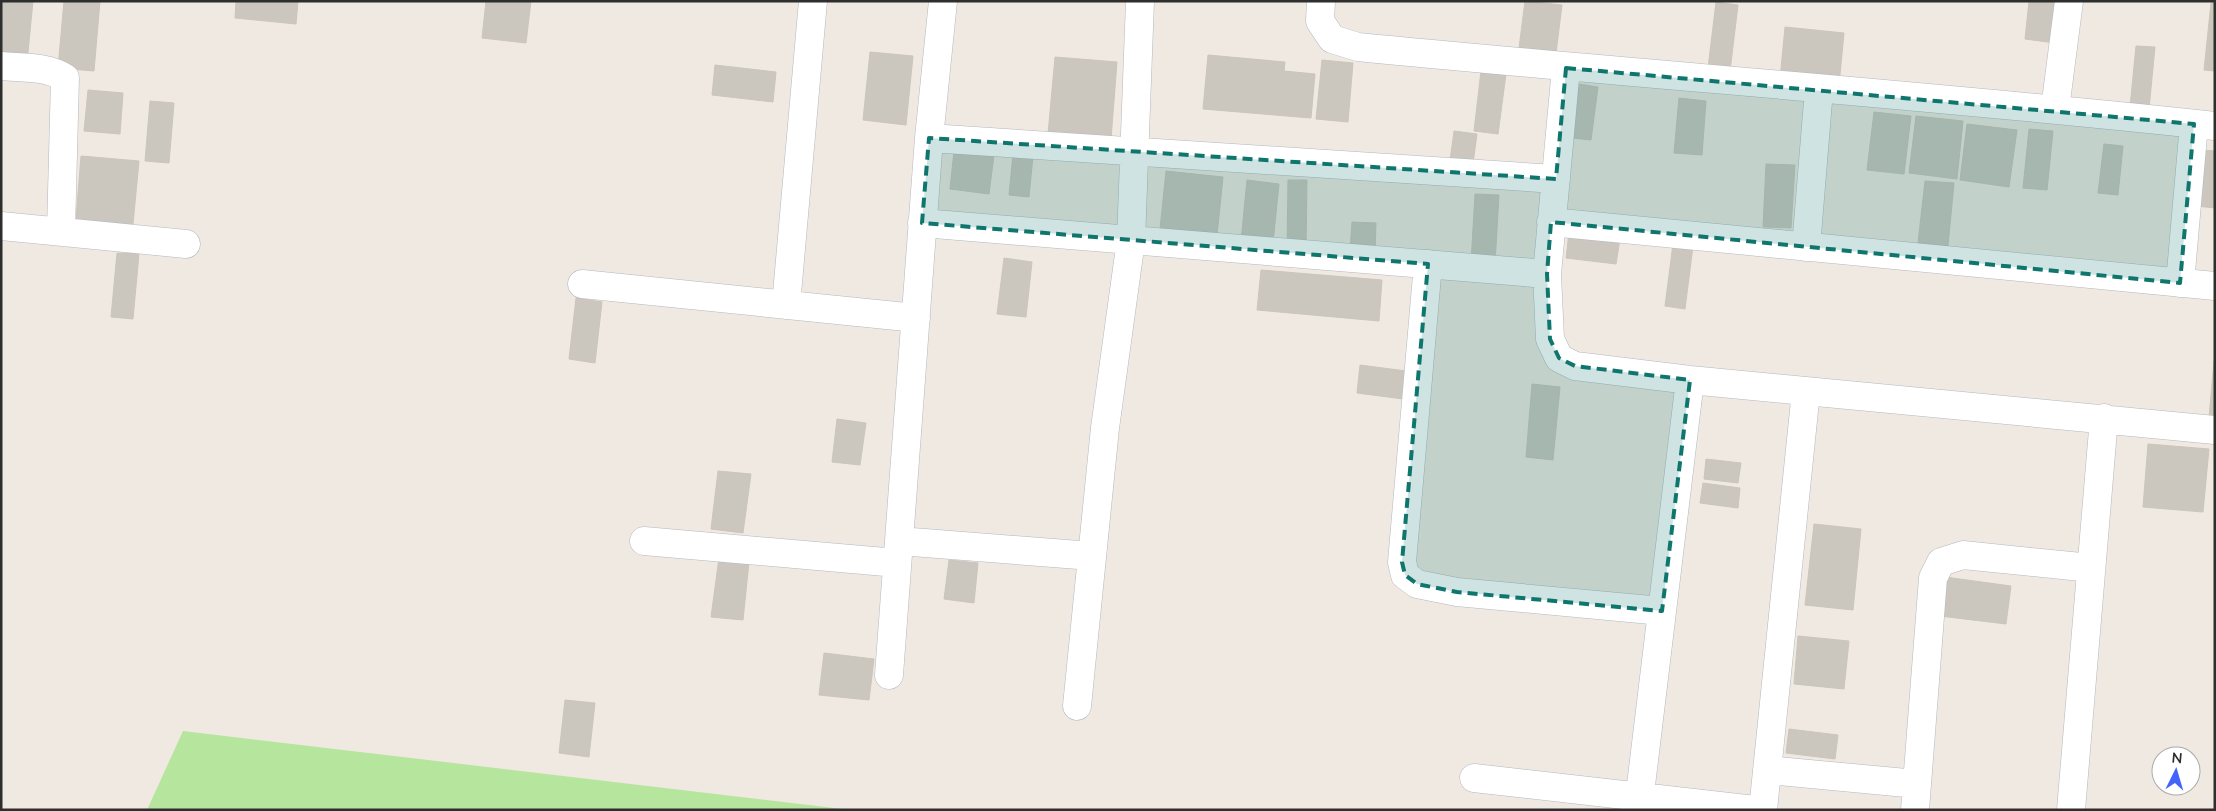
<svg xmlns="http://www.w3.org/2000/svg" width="2216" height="811" font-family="Lato,sans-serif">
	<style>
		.green { fill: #b6e59e }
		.building { fill: #cbc7bf; stroke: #cbc5ba }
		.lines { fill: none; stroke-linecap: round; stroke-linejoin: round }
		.minor-casing { stroke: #b4b7c1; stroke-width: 29 }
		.minor { stroke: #fff; stroke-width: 28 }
		.marked { fill: #0f766e; fill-opacity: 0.2; stroke: #0f766e; stroke-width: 4; stroke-dasharray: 10 6; stroke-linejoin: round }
	</style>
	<rect width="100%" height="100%" fill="#efe9e1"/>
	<path class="green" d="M 183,731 L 851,810 L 147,810 Z"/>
	<path class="building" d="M 1,1 L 33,1 L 27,62 L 1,59 Z
		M 64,1 L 100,1 L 94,71 L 58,68 Z
		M 236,1 L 298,1 L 296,24 L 235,18 Z
		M 486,1 L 531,1 L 526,43 L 482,38 Z
		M 1525,1 L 1562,5 L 1555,61 L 1518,56 Z
		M 2029,1 L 2060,1 L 2055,43 L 2025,39 Z
		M 1716,2 L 1738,5 L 1730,71 L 1708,68 Z
		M 2211,3 L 2215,3 L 2215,71 L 2204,70 Z
		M 1785,27 L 1844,33 L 1839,85 L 1780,79 Z
		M 2136,46 L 2155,47 L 2149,109 L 2130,107 Z
		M 870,52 L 913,56 L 906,125 L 863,120 Z
		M 1208,55 L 1285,62 L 1284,71 L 1315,74 L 1311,118 L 1203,109 Z
		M 1055,57 L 1117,62 L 1111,139 L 1048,134 Z
		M 1322,60 L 1353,63 L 1348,122 L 1316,119 Z
		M 715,65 L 776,72 L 773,102 L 712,95 Z
		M 1481,71 L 1506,74 L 1498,134 L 1474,131 Z
		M 1579,84 L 1598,87 L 1591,140 L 1572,138 Z
		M 88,90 L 123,93 L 120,134 L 84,131 Z
		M 1679,98 L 1706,101 L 1702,155 L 1674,153 Z
		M 150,101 L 174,103 L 169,163 L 145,161 Z
		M 1874,112 L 1911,116 L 1904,174 L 1867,170 Z
		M 1916,116 L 1963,121 L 1957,179 L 1909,173 Z
		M 1967,124 L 2017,130 L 2009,187 L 1960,180 Z
		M 2029,129 L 2053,131 L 2047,190 L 2023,188 Z
		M 1454,131 L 1477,134 L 1472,171 L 1449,168 Z
		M 2104,144 L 2123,146 L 2118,195 L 2098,193 Z
		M 2202,150 L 2215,151 L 2215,208 L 2196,206 Z
		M 954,151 L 994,155 L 989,194 L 950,189 Z
		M 1013,154 L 1033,156 L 1029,197 L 1009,195 Z
		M 81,156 L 139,161 L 133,224 L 76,219 Z
		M 1766,164 L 1795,165 L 1791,228 L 1763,227 Z
		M 1166,171 L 1223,177 L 1216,245 L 1159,239 Z
		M 1247,180 L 1279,184 L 1273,243 L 1241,241 Z
		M 1288,180 L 1307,180 L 1306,249 L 1287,249 Z
		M 1925,181 L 1954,183 L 1948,246 L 1918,243 Z
		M 1475,194 L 1499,195 L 1495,264 L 1471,263 Z
		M 1352,222 L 1376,223 L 1375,252 L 1350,251 Z
		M 1569,232 L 1620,239 L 1616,264 L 1566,258 Z
		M 1673,244 L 1693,246 L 1685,309 L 1665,306 Z
		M 117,253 L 139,254 L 133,319 L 111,317 Z
		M 1004,258 L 1032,262 L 1026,317 L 997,314 Z
		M 1261,270 L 1382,280 L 1379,321 L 1257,310 Z
		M 576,298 L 602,302 L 595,363 L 569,359 Z
		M 2214,361 L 2215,361 L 2215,418 L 2209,418 Z
		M 1360,365 L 1414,372 L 1411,400 L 1357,393 Z
		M 1532,384 L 1560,387 L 1553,460 L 1526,457 Z
		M 837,419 L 866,423 L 860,465 L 832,462 Z
		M 2148,444 L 2209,449 L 2203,512 L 2143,507 Z
		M 1706,459 L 1741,463 L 1738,483 L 1704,479 Z
		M 718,471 L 751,474 L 743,533 L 711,529 Z
		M 1703,483 L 1740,488 L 1738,508 L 1700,503 Z
		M 1814,524 L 1861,529 L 1853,610 L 1805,605 Z
		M 719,558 L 749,562 L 743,620 L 711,617 Z
		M 949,560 L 978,563 L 974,603 L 944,599 Z
		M 1945,577 L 2011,586 L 2006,624 L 1940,616 Z
		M 1798,636 L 1849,641 L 1844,689 L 1794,684 Z
		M 824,653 L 874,659 L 869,700 L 819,695 Z
		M 565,700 L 595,703 L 589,757 L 559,753 Z
		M 1789,729 L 1838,735 L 1835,759 L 1786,753 Z"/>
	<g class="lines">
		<defs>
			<path id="minor" d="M 1321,1 L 1320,21 L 1332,39 L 1358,47 C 1644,75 1930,95 2215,126
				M 1,66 C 23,68 47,66 65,78 L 61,231
				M 1566,68 L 1547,274 L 1550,339 L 1559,358 L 1575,366 L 1690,380 L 2215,430
				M 2055,109 L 2069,1
				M 929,138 L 1556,179
				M 1551,222 L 2215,286
				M 922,223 L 1547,274
				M 1,226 L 186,244
				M 1806,247 L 1819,89
				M 1428,264 L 1402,562 L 1405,575 L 1417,584 L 1457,592 L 1662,611
				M 2180,283 L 2194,124
				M 582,284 L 916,318
				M 786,305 L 813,1
				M 644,541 L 897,563
				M 899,541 L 1092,556
				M 889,675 L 929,138 L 943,1
				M 1077,706 L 1105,428 L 1131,240 L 1140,1
				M 1767,770 L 1917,784
				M 1474,778 L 1755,810
				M 1638,810 L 1690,380
				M 1763,810 L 1806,391
				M 1915,810 L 1933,578 L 1941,562 L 1963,555 L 2091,568
				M 2071,810 L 2104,418"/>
		</defs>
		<use href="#minor" class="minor-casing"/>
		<use href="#minor" class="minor"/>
	</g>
	<path class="marked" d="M 1566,68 L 2194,124 L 2180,283 L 1551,222 L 1547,274 L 1550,339 L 1559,358 L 1575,366 L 1690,380 L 1662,611 L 1457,592 L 1417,584 L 1405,575 L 1402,562 L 1428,264 L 922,223 L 929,138 L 1556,179 Z"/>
	<rect width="2216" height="811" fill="none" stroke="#2e2e2e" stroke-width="5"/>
	<g transform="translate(2176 771) rotate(5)"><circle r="24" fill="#ffffff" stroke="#ababab"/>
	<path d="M0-4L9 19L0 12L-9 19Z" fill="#4264fb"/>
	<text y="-8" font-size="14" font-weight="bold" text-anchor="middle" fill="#2e2e2e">N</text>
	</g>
</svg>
